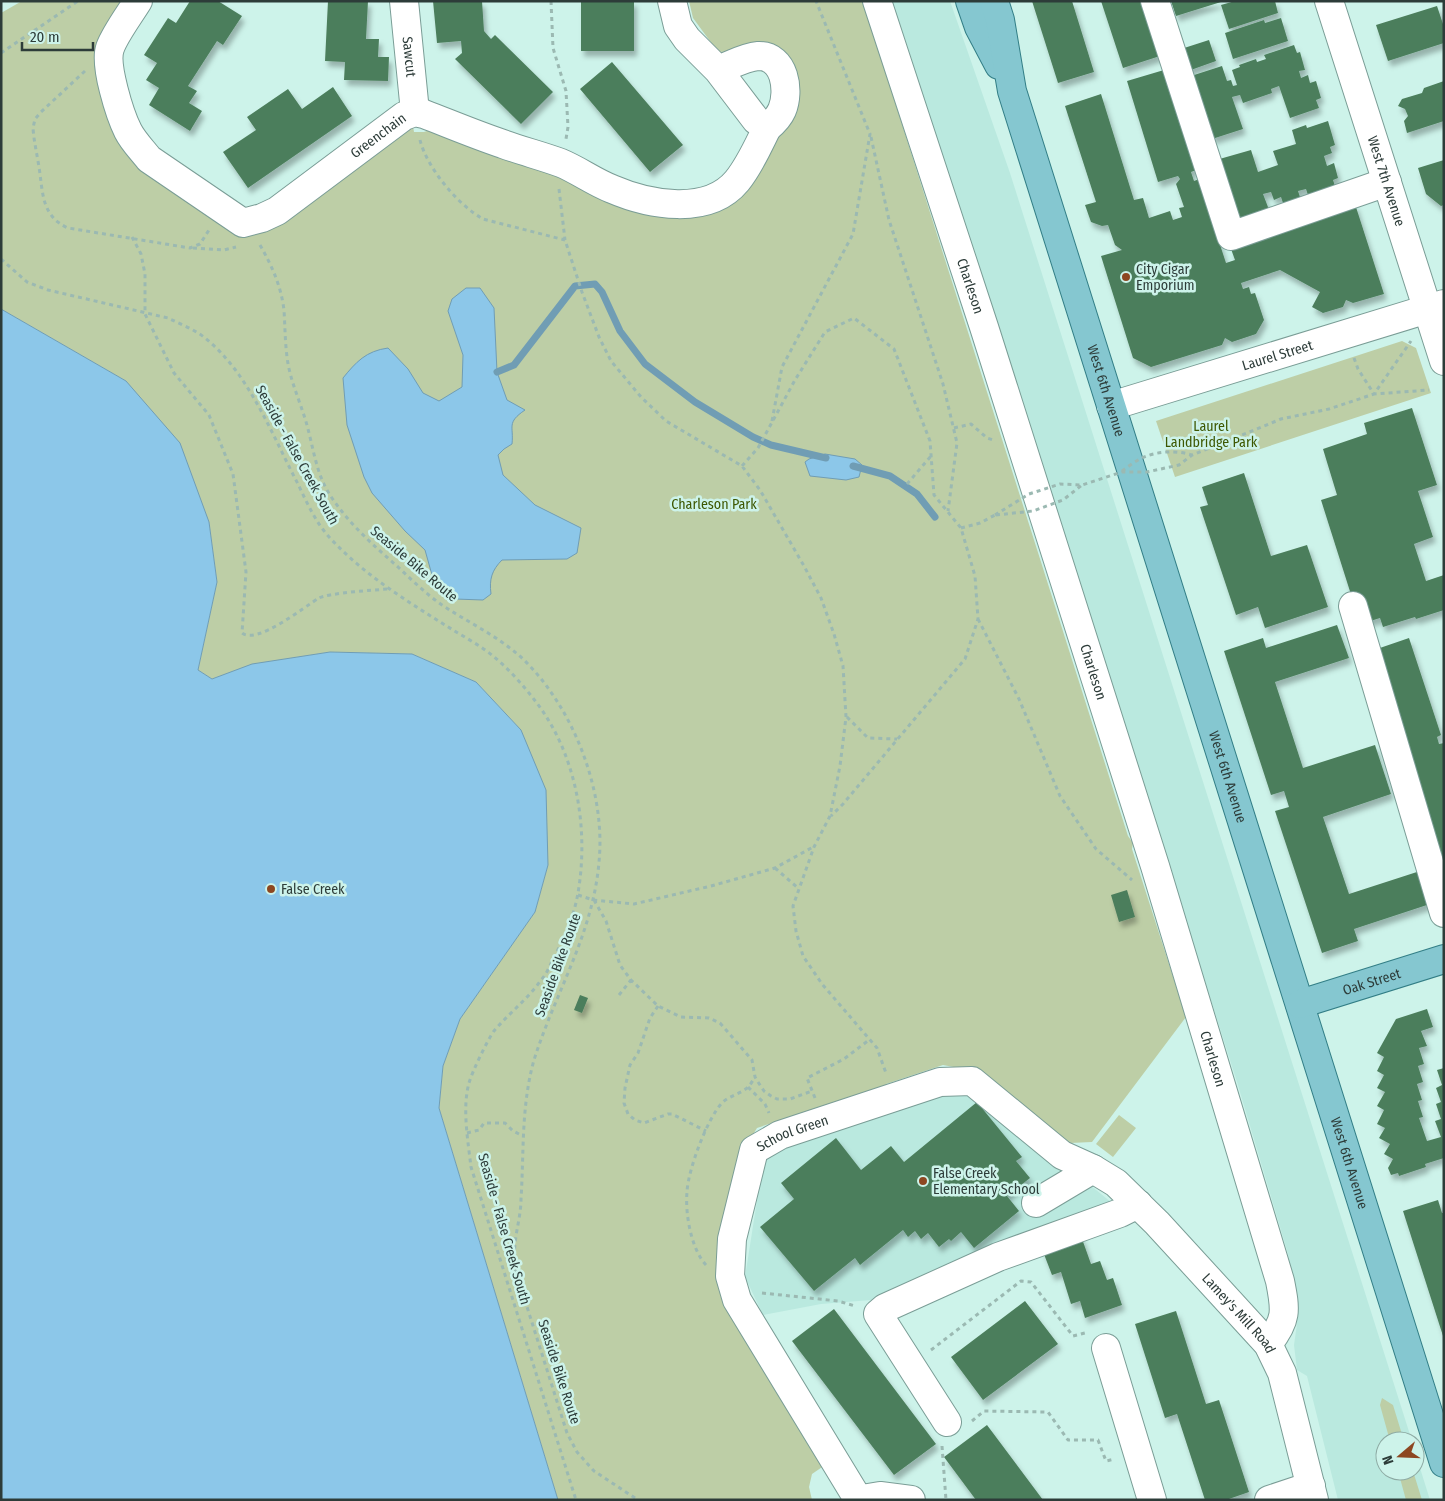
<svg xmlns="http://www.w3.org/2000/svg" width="1445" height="1501" font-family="'Fira Sans Condensed',sans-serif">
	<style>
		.built { fill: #bae9df }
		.green { fill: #bdcea6 }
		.water { fill: #8cc7e9; stroke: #709db4 }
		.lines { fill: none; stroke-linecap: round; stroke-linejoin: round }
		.stream { stroke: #709db4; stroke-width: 7 }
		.building { fill: #4c7e5c; filter: url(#shadow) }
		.minor-casing { stroke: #7a9d96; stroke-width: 30 }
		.major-casing { stroke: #327e86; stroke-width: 30 }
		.path { stroke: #9bb9b2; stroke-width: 3; stroke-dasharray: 4 4; stroke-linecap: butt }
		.minor { stroke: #fff; stroke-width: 28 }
		.major { stroke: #85c7d0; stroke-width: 28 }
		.path-bridge { stroke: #9bb9b2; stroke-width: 3; stroke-dasharray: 4 4; stroke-linecap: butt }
		.poi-dot { fill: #8d4721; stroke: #cdf3ea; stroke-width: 2 }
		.labels { text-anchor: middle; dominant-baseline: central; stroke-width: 5; stroke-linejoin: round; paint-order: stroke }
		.street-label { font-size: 14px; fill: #2d3c39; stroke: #cdf3ea }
		.poi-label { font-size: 14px; fill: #2d3c39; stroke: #cdf3ea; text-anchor: start }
		.park-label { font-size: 14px; fill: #3d5701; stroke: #cdf3ea }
	</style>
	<defs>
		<filter id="shadow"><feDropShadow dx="3" dy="5.5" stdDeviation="2.5" flood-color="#0004"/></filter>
	</defs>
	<rect width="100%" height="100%" fill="#cdf3ea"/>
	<path class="built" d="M 892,1 L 950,1 L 1010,173 L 1412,1441 L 1385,1441 L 1385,1471 L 1415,1471 L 1415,1452 L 1430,1500 L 1338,1500 L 1307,1376 L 1297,1370 L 1294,1345 L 1297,1324 L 1296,1309 L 1288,1254 L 1237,1082 L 908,48 Z
		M 968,1085 L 1123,1212 L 909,1297 L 821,1304 L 763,1315 L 745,1277 L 765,1150 Z"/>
	<path class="green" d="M 22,1 L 130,1 L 101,50 L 115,116 L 243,229 L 411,116 L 414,132 L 424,132 L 430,130 L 513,157 L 719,203 L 792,86 L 743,51 L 718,52 L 693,18 L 689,1 L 862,1 L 881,58 L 1128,836 L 1133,843 L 1132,849 L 1186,1017 L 1092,1142 L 1070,1143 L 980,1072 L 943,1065 L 886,1084 L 888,1090 L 825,1112 L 822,1106 L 757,1128 L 749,1141 L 724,1251 L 828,1463 L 812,1474 L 809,1487 L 812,1500 L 558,1500 L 439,1108 L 443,1066 L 460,1019 L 535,912 L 548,865 L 521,730 L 476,682 L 412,654 L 330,652 L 252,665 L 212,679 L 198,670 L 217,582 L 209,522 L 126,381 L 1,309 L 1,13 Z
		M 1402,341 L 1416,348 L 1431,393 L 1175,477 L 1156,421 Z
		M 1119,1115 L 1136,1128 L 1113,1157 L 1096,1144 Z
		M 1382,1398 L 1393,1405 L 1404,1441 L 1390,1441 L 1380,1405 Z
		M 1398,1471 L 1413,1471 L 1422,1500 L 1406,1500 Z"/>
	<path class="water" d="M 466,288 L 480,288 L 494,308 L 497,372 L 507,400 L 525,410 C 506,423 514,426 512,444 L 504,449 L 498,455 L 503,475 L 535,505 L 581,528 L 577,553 L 567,559 L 502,560 C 492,570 489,579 491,594 L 483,600 L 455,599 L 445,591 L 432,575 L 425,550 L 405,531 L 372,493 L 364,477 L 347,425 L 343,378 C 356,362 366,351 388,348 L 408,369 L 423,393 L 439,401 L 462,387 L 463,355 L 448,311 L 452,299 Z
		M 1,309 L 126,381 L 180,443 L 209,522 L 217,582 L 198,670 L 212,679 L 252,664 L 330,652 L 412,654 L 476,682 L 521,730 L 546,790 L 548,865 L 535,912 L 460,1019 L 443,1066 L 439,1108 L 558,1500 L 1,1500 Z
		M 825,454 L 855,459 L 862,465 L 859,477 L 846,480 L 810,476 L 805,462 L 809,459 Z"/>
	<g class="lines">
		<path class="stream" d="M 497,372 L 514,365 L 575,286 L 595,284 L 602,292 L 620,331 L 645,364 L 695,402 L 753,437 L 771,445 L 826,458
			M 853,466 L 890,476 L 917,494 L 935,517"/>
	</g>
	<path class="building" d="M 190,1 L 218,1 L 242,16 L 223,45 L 217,41 L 188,86 L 197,91 L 189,103 L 202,111 L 190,131 L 149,105 L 159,88 L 146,80 L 157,63 L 144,55 L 168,18 L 176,23 Z
		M 328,1 L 368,1 L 366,39 L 379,39 L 378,57 L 389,57 L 388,81 L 344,80 L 345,62 L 325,61 Z
		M 433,1 L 482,1 L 484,31 L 491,39 L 495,35 L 553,92 L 521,124 L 455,59 L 462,53 L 461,41 L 437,43 Z
		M 581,1 L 634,1 L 634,51 L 581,51 Z
		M 1032,1 L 1072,1 L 1094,72 L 1058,83 Z
		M 1101,1 L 1143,1 L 1160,56 L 1123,68 Z
		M 1171,1 L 1221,1 L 1221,2 L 1176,16 Z
		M 1235,1 L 1275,1 L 1278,13 L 1229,29 L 1221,5 Z
		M 1437,6 L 1444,27 L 1444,43 L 1388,61 L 1376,25 Z
		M 1281,18 L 1288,41 L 1233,59 L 1225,33 L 1264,20 L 1265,23 Z
		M 1209,40 L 1216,61 L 1188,71 L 1181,49 Z
		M 1294,45 L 1297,53 L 1300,52 L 1305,70 L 1299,71 L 1301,78 L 1308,75 L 1310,83 L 1316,81 L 1321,98 L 1316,100 L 1319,108 L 1290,118 L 1279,86 L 1271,89 L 1272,93 L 1243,103 L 1240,95 L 1232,97 L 1243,129 L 1212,139 L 1191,76 L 1222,66 L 1227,81 L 1231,80 L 1233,86 L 1237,85 L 1232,70 L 1240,67 L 1239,65 L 1256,59 L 1257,62 L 1266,59 L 1264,55 Z
		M 612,62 L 683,145 L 650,172 L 580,89 Z
		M 1164,70 L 1196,170 L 1191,172 L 1194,181 L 1202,178 L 1205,199 L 1226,263 L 1235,260 L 1231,249 L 1302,226 L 1307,219 L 1355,204 L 1384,294 L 1353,303 L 1346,300 L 1343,307 L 1323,313 L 1312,307 L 1320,292 L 1280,270 L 1241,283 L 1243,289 L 1249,287 L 1251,294 L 1255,293 L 1264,320 L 1256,334 L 1232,342 L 1225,338 L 1222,345 L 1151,367 L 1133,358 L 1101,256 L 1122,250 L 1115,245 L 1108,225 L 1102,226 L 1091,222 L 1085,205 L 1096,202 L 1065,106 L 1101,94 L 1134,200 L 1143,198 L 1149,218 L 1170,211 L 1173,220 L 1182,217 L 1179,208 L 1184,207 L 1176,184 L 1180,179 L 1178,176 L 1158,182 L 1127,81 Z
		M 1444,81 L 1444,121 L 1407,133 L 1404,121 L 1408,116 L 1405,109 L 1398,106 L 1402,99 L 1422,93 L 1424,88 Z
		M 333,87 L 352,116 L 248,188 L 223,152 L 256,130 L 247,117 L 288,89 L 302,109 Z
		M 1328,121 L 1335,145 L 1330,147 L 1332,153 L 1324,156 L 1327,166 L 1334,163 L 1338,178 L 1333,180 L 1336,189 L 1309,198 L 1306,189 L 1298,191 L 1300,197 L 1283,203 L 1281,197 L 1274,200 L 1271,192 L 1263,194 L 1271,215 L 1238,226 L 1216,160 L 1251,150 L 1258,172 L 1278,165 L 1273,151 L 1296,144 L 1292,130 L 1306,125 L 1307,128 Z
		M 1444,160 L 1444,205 L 1441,206 L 1426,194 L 1418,168 Z
		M 1412,408 L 1437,485 L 1418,491 L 1433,537 L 1414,544 L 1426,581 L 1444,575 L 1444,610 L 1416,619 L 1415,617 L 1383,627 L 1380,618 L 1367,622 L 1354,604 L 1321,500 L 1337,495 L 1323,449 L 1367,434 L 1364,423 Z
		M 1244,473 L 1271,556 L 1307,545 L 1328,607 L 1265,628 L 1258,607 L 1236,615 L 1200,507 L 1208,505 L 1202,487 Z
		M 1337,625 L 1349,658 L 1275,682 L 1303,768 L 1375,745 L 1391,794 L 1323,817 L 1349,894 L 1420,871 L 1430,904 L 1354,929 L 1358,941 L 1322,953 L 1275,811 L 1289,807 L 1284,791 L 1271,795 L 1224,651 L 1263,638 L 1266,648 Z
		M 1409,638 L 1441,735 L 1437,737 L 1439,744 L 1444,743 L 1444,867 L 1374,650 Z
		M 1127,890 L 1135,917 L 1119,922 L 1111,895 Z
		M 580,995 L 588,998 L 582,1013 L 574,1010 Z
		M 1427,1009 L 1433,1027 L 1421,1031 L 1427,1046 L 1419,1048 L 1424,1064 L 1418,1066 L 1423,1082 L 1417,1084 L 1422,1100 L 1418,1101 L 1423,1117 L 1419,1118 L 1427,1141 L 1441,1137 L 1435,1121 L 1441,1119 L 1436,1104 L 1441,1102 L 1436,1088 L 1442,1085 L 1437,1070 L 1444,1068 L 1444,1158 L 1425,1164 L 1426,1167 L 1399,1176 L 1398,1173 L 1391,1175 L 1388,1168 L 1393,1159 L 1384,1154 L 1390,1144 L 1379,1138 L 1385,1128 L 1377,1124 L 1384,1110 L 1377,1106 L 1385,1092 L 1377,1088 L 1384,1075 L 1377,1071 L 1384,1057 L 1377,1053 L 1396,1019 Z
		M 977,1102 L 1022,1157 L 1016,1161 L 1030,1178 L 1007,1196 L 1019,1211 L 974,1248 L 961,1232 L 951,1241 L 949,1239 L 939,1247 L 928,1233 L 921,1239 L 915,1231 L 908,1237 L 903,1230 L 860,1265 L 855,1258 L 814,1291 L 760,1227 L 794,1199 L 781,1183 L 836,1138 L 861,1170 L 891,1146 L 904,1162 Z
		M 1438,1200 L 1442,1213 L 1444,1213 L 1443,1336 L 1403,1211 Z
		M 1081,1236 L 1091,1264 L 1100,1261 L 1107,1280 L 1113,1278 L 1122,1305 L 1085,1318 L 1080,1301 L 1071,1304 L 1061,1272 L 1052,1275 L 1042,1249 Z
		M 1025,1301 L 1058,1344 L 983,1400 L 951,1357 Z
		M 834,1309 L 936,1444 L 894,1475 L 792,1341 Z
		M 1176,1311 L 1206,1404 L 1219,1400 L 1249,1492 L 1226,1500 L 1205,1500 L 1177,1414 L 1165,1418 L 1135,1324 Z
		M 987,1425 L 1043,1500 L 976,1500 L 944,1457 Z"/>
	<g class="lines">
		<defs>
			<g id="minor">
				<path id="s1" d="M 138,1 C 130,14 115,34 110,48 C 104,65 120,115 128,131 C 133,141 142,150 149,159 L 243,223 L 262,218 L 277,211 L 404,116 L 415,112 L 424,114 C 450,124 476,135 503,144 C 522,151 542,156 561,163 C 578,170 594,182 612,189 C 649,205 708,216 737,181 C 750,165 758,146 767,128"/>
				<path id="s2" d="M 404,1 L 415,112"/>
				<path d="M 672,1 L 678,26 L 687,39 L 718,70 L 756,120 L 767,128 C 773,123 779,117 782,110 C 790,91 785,55 758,56 C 745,57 731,65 718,70"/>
				<path id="s3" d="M 877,1 L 984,327 L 1155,866 L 1280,1281 C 1286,1311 1287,1320 1268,1344"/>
				<path d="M 1155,1 L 1231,236 L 1387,182"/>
				<path id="s4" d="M 1329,1 L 1444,361"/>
				<path id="s5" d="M 1111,406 L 1444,304"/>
				<path d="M 1353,606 L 1444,913"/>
				<path d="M 1036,1203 L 1093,1169"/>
				<path d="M 1106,1348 L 1152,1500"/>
				<path d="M 947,1422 L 878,1314 L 885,1308 L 998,1257 L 1120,1213 L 1138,1204"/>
				<path id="s6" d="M 858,1499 L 737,1300 L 730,1276 L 732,1239 L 754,1150 L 780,1135 L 940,1082 L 972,1081 L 1062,1155 L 1093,1169 L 1116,1183 L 1157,1223 L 1268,1344 L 1282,1373 L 1314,1500"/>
				<path d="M 856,1500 L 880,1496 L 911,1500"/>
				<path d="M 1269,1500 L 1311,1486"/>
			</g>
			<g id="major">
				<path d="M 970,1 L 979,27 L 999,65"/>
				<path id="s7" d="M 994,1 L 1000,20 L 1012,91 L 1444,1463"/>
				<path id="s8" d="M 1300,1004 L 1444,959"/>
			</g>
		</defs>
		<use href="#minor" class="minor-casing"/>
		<use href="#major" class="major-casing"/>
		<path class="path" d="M 551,1 L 553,48 L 566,91 L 568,127 L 566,139
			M 1,53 L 78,1
			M 85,71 L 41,112 L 35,119 L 33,128 C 34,142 37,154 39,167 C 43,192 41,216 68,228 L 190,248 L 200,244 L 209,230
			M 871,137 L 889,220 L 943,384 L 957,443 L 948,511
			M 420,140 C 427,168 458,205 483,219 L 565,240 L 582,292 L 599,337 L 611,361 L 641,397 L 666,421 L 742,466 L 760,490 L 804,566 L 821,598 L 834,634 L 843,666 L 846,717 L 840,766 L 830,816 L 814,847 L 793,906 L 796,931 L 803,956 L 822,984 L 877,1048 L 886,1073
			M 559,189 L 565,240
			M 132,237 L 141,254 L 145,274 L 145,314 L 174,373 L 209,415 L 233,474 L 246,572 L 242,633 C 257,645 304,607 319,598 C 329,593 374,590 388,589
			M 260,245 C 272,266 281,286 284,310 C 285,326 285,341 287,357 C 290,382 302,405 308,429 C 314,452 317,475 330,495 C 348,523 373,545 398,567 C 412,580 426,594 442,605 C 469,623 500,637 524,660 C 574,709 606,792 599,862 C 593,934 555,993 534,1060 C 521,1106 524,1153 521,1199 C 521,1215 516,1230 515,1245 C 514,1253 515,1261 515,1269 L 567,1433 L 577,1452 L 594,1471 L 638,1500
			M 193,248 L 224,250 L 236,247
			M 1,259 L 27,282 L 48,290 L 168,318 C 180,324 194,329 205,338 C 249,373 272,435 298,484 C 307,503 316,523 330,538 C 365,576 410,603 453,630 C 466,638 481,646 493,656 C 509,669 524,686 536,702 C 577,755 589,829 578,893 C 574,916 565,937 554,957 C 550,965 547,974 541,980 C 528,999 509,1013 494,1031 C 488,1039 472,1072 469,1083 C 462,1108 468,1141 471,1167 L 576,1500
			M 1354,358 L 1358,369 L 1374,394 L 1429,390
			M 772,421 L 782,367 L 853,234 L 870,134 L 816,1
			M 954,428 L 971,424 L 987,438 L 993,440
			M 1220,444 L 1281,419 L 1329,409 L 1374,394 L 1411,341
			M 742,466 L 758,448 L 795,380 L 825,332 L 854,318 L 894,349 L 930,441 L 934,495 L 961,528 L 975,576 L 978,619 L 965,659 L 843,804 L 831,816
			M 907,484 L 931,456
			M 961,528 L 980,523 L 995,515
			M 978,619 L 1019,699 L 1060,796 L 1096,849 L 1132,880
			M 847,717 L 868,738 L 897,739
			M 775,868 L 798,888
			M 578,895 L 593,900 L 634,904 L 711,886 L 775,868 L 813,847
			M 594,900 L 606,921 L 620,965 L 631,980 L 658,1006 L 681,1017 L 709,1018 L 720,1023 L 752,1060 L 755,1077 L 758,1082 L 764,1091 L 771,1096 L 777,1099 L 790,1099 L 812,1091
			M 619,995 L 631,980
			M 658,1006 L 650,1018 L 638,1053 L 630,1065 L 625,1088 L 624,1103 L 628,1114 L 635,1120 L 644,1123 L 668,1114 L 672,1114 L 706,1131
			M 748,1087 L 765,1104 L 769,1113
			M 815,1098 L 807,1078 L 844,1059 L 869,1040
			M 467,1133 L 479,1130 L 484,1123 L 505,1123 L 513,1131 L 523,1136
			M 706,1265 C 691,1249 685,1213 687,1192 C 688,1170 707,1119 722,1103 C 730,1095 741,1094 748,1087 C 751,1084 753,1080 755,1077
			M 762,1293 L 838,1301 L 855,1306
			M 931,1350 L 1021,1281 L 1031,1282 L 1073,1336 L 1085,1333
			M 972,1421 L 984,1411 L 1048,1412 L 1068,1440 L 1098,1440 L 1106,1461 L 1115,1459
			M 942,1446 L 946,1500"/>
		<use href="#minor" class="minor"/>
		<use href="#major" class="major"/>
		<path class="path-bridge" d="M 1122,471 C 1128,467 1135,461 1142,458 C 1157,451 1176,450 1192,455
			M 995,515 L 1029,494 L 1060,484 L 1082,485 L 1122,472 L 1147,472 L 1179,465 L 1192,455 L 1220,444
			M 996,515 L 1033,511 L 1063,500 L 1082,485"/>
	</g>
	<g class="poi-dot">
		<circle cx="1126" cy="277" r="5"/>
		<circle cx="271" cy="889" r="5"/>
		<circle cx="923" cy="1181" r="5"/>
	</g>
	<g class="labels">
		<g class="street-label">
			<text stroke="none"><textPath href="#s2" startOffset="56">Sawcut</textPath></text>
			<text stroke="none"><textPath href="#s1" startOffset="452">Greenchain</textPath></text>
			<text stroke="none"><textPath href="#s4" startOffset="189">West 7th Avenue</textPath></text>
			<text stroke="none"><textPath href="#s3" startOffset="300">Charleson</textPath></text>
			<text stroke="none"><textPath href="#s5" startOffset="174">Laurel Street</textPath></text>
			<text stroke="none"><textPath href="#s7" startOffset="406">West 6th Avenue</textPath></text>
			<text transform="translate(297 455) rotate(61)">Seaside - False Creek South</text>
			<text transform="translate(414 564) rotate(40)">Seaside Bike Route</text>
			<text stroke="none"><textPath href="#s3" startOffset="705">Charleson</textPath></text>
			<text stroke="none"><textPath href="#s7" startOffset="811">West 6th Avenue</textPath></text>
			<text transform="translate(558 965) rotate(-70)">Seaside Bike Route</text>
			<text stroke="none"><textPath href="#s8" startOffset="75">Oak Street</textPath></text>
			<text stroke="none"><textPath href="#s3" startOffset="1110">Charleson</textPath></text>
			<text stroke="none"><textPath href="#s6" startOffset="429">School Green</textPath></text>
			<text stroke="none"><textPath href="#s7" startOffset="1216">West 6th Avenue</textPath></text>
			<text transform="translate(504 1229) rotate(74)">Seaside - False Creek South</text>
			<text stroke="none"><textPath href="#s6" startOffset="974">Lamey's Mill Road</textPath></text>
			<text transform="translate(559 1372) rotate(72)">Seaside Bike Route</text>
		</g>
		<g class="poi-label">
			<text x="1136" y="269">City Cigar<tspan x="1136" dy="16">Emporium</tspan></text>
			<text x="281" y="889">False Creek</text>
			<text x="933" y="1173">False Creek<tspan x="933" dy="16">Elementary School</tspan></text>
		</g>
		<g class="park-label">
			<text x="1211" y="426">Laurel<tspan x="1211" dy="16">Landbridge Park</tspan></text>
			<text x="714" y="504">Charleson Park</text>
		</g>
	</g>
	<rect width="1445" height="1501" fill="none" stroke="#2d3c39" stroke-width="5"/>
	<g transform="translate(1400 1456) rotate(251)"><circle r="24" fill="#cdf3ea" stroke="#8daaa3"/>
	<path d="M0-4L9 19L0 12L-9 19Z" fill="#8d4721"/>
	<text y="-8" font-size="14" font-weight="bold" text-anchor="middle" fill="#2d3c39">N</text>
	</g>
	<path d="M22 42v8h71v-8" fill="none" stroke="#2d3c39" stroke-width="2.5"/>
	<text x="30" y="42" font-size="15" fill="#2d3c39" stroke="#cdf3ea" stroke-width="4" paint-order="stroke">20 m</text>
</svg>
